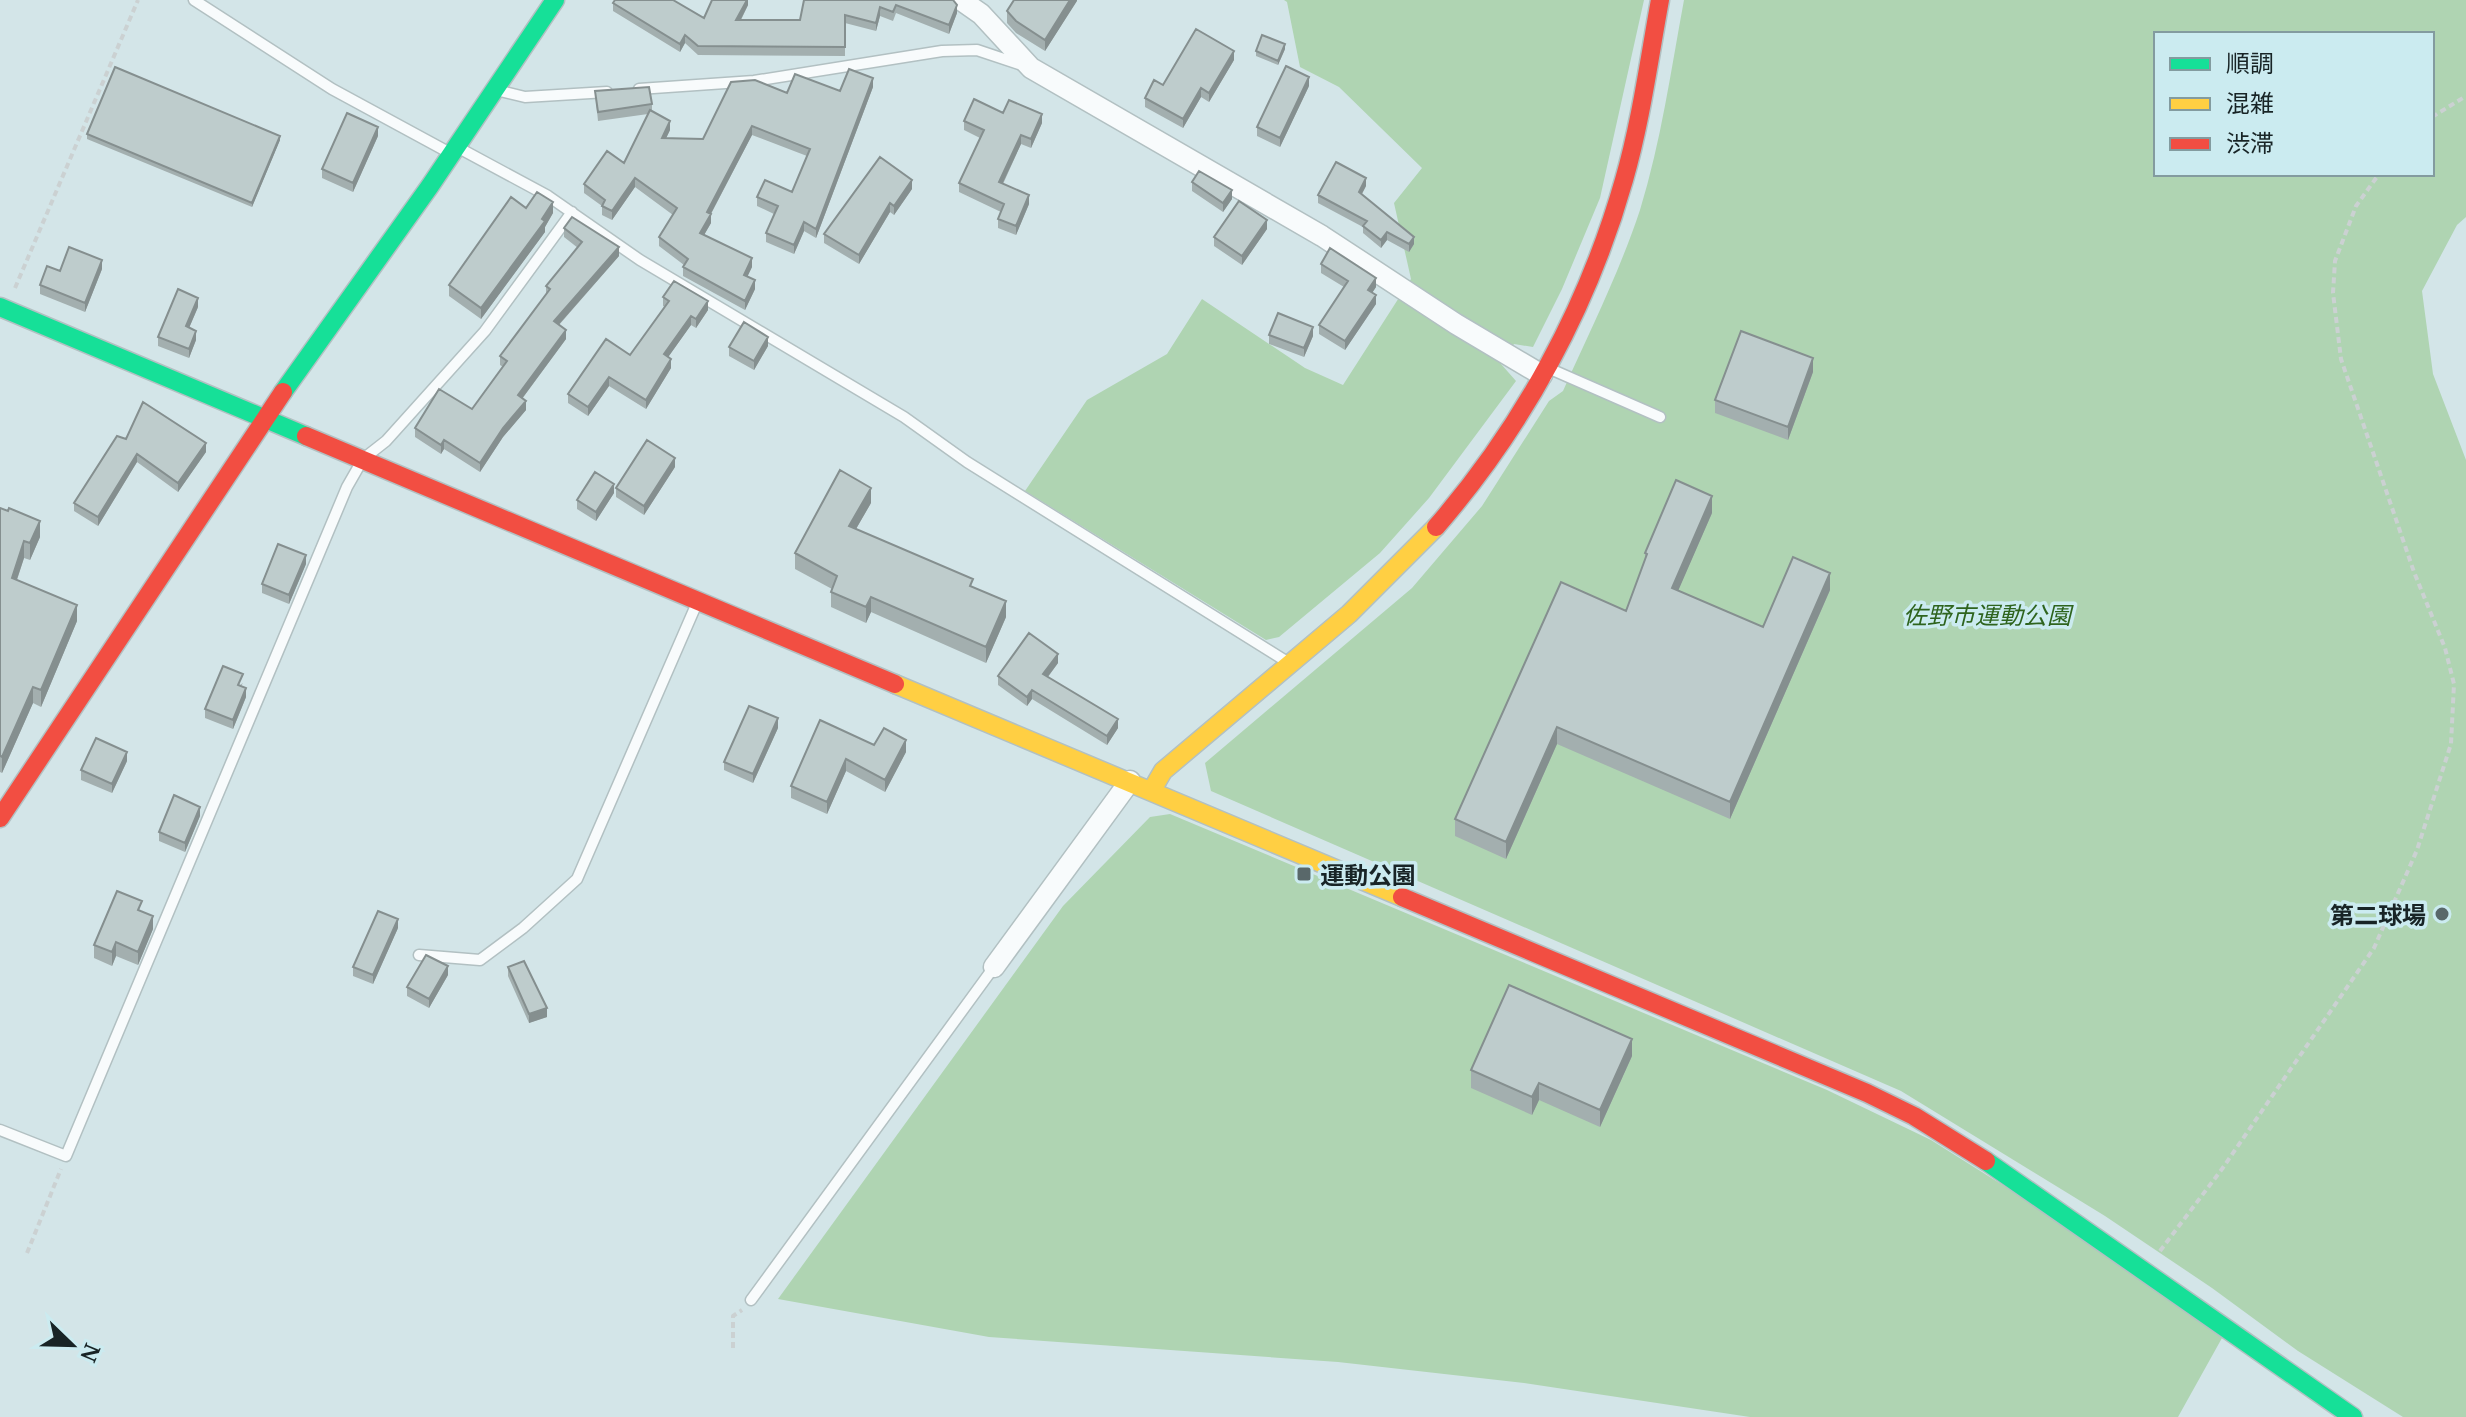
<svg xmlns="http://www.w3.org/2000/svg" width="2466" height="1417" font-family="'Noto Serif','Noto Sans JP',serif">
	<style>
		.green { fill: #afd4b2; fill-rule: evenodd }
		.lines { fill: none; stroke-linecap: round; stroke-linejoin: round }
		.lane-casing { stroke: #b2c0c2; stroke-width: 13 }
		.street-casing { stroke: #b2c0c2; stroke-width: 23 }
		.fast-casing { stroke: #b2c0c2; stroke-width: 21 }
		.slow-casing { stroke: #b2c0c2; stroke-width: 21 }
		.jam-casing { stroke: #b2c0c2; stroke-width: 21 }
		.path { stroke: #cbd1d2; stroke-width: 4; stroke-dasharray: 6 4; stroke-linecap: butt }
		.lane { stroke: #f8fbfc; stroke-width: 10 }
		.street { stroke: #f8fbfc; stroke-width: 20 }
		.fast { stroke: #16e098; stroke-width: 18 }
		.slow { stroke: #ffcf43; stroke-width: 18 }
		.jam { stroke: #f24e42; stroke-width: 18 }
		.wall { fill: #a3afaf }
		.shaded-wall { fill: #858f8f }
		.building { fill: #becccc; stroke: #858f8f; stroke-width: 2 }
		.poi-dot { fill: #59686a; stroke: #cbebf0; stroke-width: 3 }
		.labels { text-anchor: middle; dominant-baseline: central; stroke-width: 7; stroke-linejoin: round; paint-order: stroke }
		.park-label { font-size: 24px; font-style: italic; fill: #2e641e; stroke: #cbebf0 }
		.poi-label { font-size: 24px; font-weight: bold; fill: #182426; stroke: #cbebf0; text-anchor: start }
	</style>
	<rect width="100%" height="100%" fill="#d3e5e8"/>
	<path class="green" d="M 1284,0 L 1644,0 L 1600,198 L 1562,289 L 1533,347 L 1514,344 L 1501,364 L 1516,381 L 1429,498 L 1380,553 L 1279,637 L 1266,640 L 1025,491 L 1087,400 L 1167,354 L 1202,299 L 1305,368 L 1343,385 L 1411,279 L 1394,203 L 1422,168 L 1339,87 L 1300,67 L 1287,2 Z
		M 1684,0 L 2466,0 L 2466,217 L 2457,225 L 2422,291 L 2433,374 L 2466,460 L 2466,1417 L 2403,1417 L 2298,1351 L 2212,1288 L 2105,1216 L 1901,1091 L 1211,791 L 1205,763 L 1412,588 L 1482,506 L 1549,401 L 1563,391 C 1590,331 1619,273 1640,210 C 1661,142 1671,70 1684,0 ZM 2156,34 L 2432,34 L 2432,174 L 2156,174 Z
		M 1170,814 L 1827,1090 L 1931,1140 L 2055,1218 L 2222,1338 L 2178,1417 L 1750,1417 L 1524,1383 L 1338,1362 L 989,1337 L 778,1299 L 1063,906 L 1150,817 Z"/>
	<g class="lines">
		<defs>
			<path id="lane" d="M 194,0 L 332,89 L 450,153
				M 639,89 L 754,81 L 942,51 L 977,50 L 1022,65
				M 496,90 L 525,97 L 607,92
				M 457,147 L 548,196 L 640,260 L 904,417 L 967,462 L 1289,663
				M 1548,368 L 1660,417
				M 419,955 L 480,960 L 523,928 L 577,879 L 697,603
				M 0,1130 L 66,1156 L 347,487 L 363,459 L 386,441 L 485,331 L 572,212
				M 751,1300 L 994,967"/>
			<path id="street" d="M 961,0 L 981,14 L 1031,68 L 1322,236 L 1456,324 L 1542,375
				M 994,967 L 1130,781"/>
			<path id="fast" d="M 0,307 L 306,436
				M 283,392 L 430,186 L 555,0
				M 1986,1161 L 2353,1417"/>
			<path id="slow" d="M 895,684 L 1402,897
				M 1152,790 L 1163,771 L 1349,614 L 1436,527"/>
			<path id="jam" d="M 306,436 L 895,684
				M 1436,527 C 1523,427 1588,307 1624,180 C 1641,121 1649,60 1660,0
				M 0,818 L 283,392
				M 1402,897 L 1867,1093 L 1914,1116 L 1986,1161"/>
		</defs>
		<use href="#lane" class="lane-casing"/>
		<use href="#street" class="street-casing"/>
		<use href="#fast" class="fast-casing"/>
		<use href="#slow" class="slow-casing"/>
		<use href="#jam" class="jam-casing"/>
		<path class="path" d="M 2432,117 L 2466,96
			M 15,288 L 138,0
			M 2160,1251 L 2222,1169 L 2374,948 L 2417,850 L 2451,744 L 2454,684 L 2445,648 L 2414,572 L 2341,359 L 2333,293 L 2335,261 L 2356,206 L 2379,174
			M 27,1253 L 61,1169
			M 733,1348 L 733,1316 L 742,1310"/>
		<use href="#lane" class="lane"/>
		<use href="#street" class="street"/>
		<use href="#fast" class="fast"/>
		<use href="#slow" class="slow"/>
		<use href="#jam" class="jam"/>
	</g>
	<path class="wall" d="M 748,0 L 748,5 L 741,20 L 800,20 L 804,0 L 953,0 L 957,13 L 949,34 L 896,13 L 893,21 L 880,16 L 876,31 L 845,23 L 845,56 L 698,55 L 685,43 L 680,52 L 613,11 L 613,3 L 704,18 Z
		M 1077,0 L 1045,51 L 1016,33 L 1007,23 L 1007,11 Z
		M 1285,49 L 1278,65 L 1256,56 L 1256,51 Z
		M 1234,60 L 1209,102 L 1201,97 L 1183,128 L 1145,107 L 1145,98 L 1163,85 Z
		M 1309,86 L 1280,147 L 1257,136 L 1257,127 Z
		M 873,87 L 816,238 L 804,231 L 794,254 L 766,242 L 766,233 L 774,214 L 757,206 L 757,197 L 792,192 L 807,156 L 752,135 L 711,214 L 711,223 L 704,235 L 752,267 L 747,276 L 755,289 L 745,310 L 683,276 L 683,267 L 684,265 L 659,246 L 659,237 L 673,215 L 635,187 L 612,220 L 602,215 L 602,206 L 584,193 L 584,184 L 624,163 L 648,114 L 598,121 L 595,91 L 652,104 L 652,111 L 670,130 L 666,138 L 703,139 L 787,93 L 840,91 Z
		M 1003,113 L 1042,123 L 1031,148 L 1021,144 L 1003,184 L 1029,204 L 1016,235 L 998,228 L 998,219 L 1001,212 L 959,192 L 959,183 L 980,138 L 964,130 L 964,121 Z
		M 87,134 L 280,140 L 252,207 L 87,139 Z
		M 378,136 L 353,192 L 322,178 L 322,169 Z
		M 1192,182 L 1232,199 L 1223,212 L 1192,191 Z
		M 1366,186 L 1362,194 L 1414,244 L 1409,252 L 1387,240 L 1381,248 L 1363,233 L 1363,227 L 1318,203 L 1318,195 Z
		M 912,189 L 894,215 L 890,212 L 859,264 L 824,243 L 824,234 Z
		M 526,208 L 553,213 L 545,227 L 545,232 L 481,319 L 449,296 L 449,285 Z
		M 564,228 L 619,256 L 559,325 L 566,339 L 522,399 L 526,410 L 503,437 L 480,472 L 444,449 L 441,454 L 415,437 L 415,428 L 472,409 L 503,367 L 500,365 L 500,356 L 546,294 L 546,286 L 578,248 L 564,237 Z
		M 1267,229 L 1242,265 L 1214,246 L 1214,237 Z
		M 1321,264 L 1376,287 L 1372,293 L 1376,304 L 1345,350 L 1319,334 L 1319,325 L 1344,287 L 1321,273 Z
		M 102,269 L 85,312 L 40,294 L 40,285 Z
		M 663,297 L 708,310 L 696,328 L 691,325 L 668,357 L 671,368 L 646,409 L 609,386 L 588,416 L 568,403 L 568,394 L 630,355 L 665,307 L 663,306 Z
		M 198,307 L 189,328 L 196,340 L 189,358 L 158,346 L 158,337 Z
		M 1269,335 L 1313,336 L 1304,357 L 1269,344 Z
		M 768,346 L 754,370 L 729,356 L 729,347 Z
		M 1813,372 L 1788,440 L 1715,413 L 1715,400 Z
		M 126,439 L 206,452 L 178,492 L 137,462 L 98,526 L 74,511 L 74,503 Z
		M 675,467 L 644,515 L 616,497 L 616,488 Z
		M 614,493 L 596,521 L 577,509 L 577,500 Z
		M 871,503 L 856,529 L 973,587 L 1006,617 L 986,663 L 871,612 L 866,623 L 831,607 L 831,592 L 832,589 L 795,569 L 795,553 Z
		M 0,508 L 40,537 L 30,560 L 24,558 L 17,580 L 77,621 L 41,707 L 33,703 L 2,773 L 0,772 Z
		M 1712,513 L 1678,590 L 1763,627 L 1830,590 L 1730,819 L 1557,744 L 1506,859 L 1455,836 L 1455,819 L 1626,611 L 1645,561 L 1645,553 Z
		M 306,564 L 289,604 L 262,593 L 262,584 Z
		M 1058,663 L 1048,677 L 1118,728 L 1107,745 L 1032,699 L 1027,706 L 998,685 L 998,676 Z
		M 243,683 L 241,686 L 246,697 L 233,729 L 205,718 L 205,709 Z
		M 778,728 L 753,783 L 724,770 L 724,762 Z
		M 874,745 L 906,752 L 885,792 L 846,771 L 827,814 L 791,798 L 791,786 Z
		M 127,761 L 112,793 L 81,780 L 81,770 Z
		M 200,816 L 185,852 L 159,841 L 159,832 Z
		M 142,911 L 153,929 L 138,965 L 116,956 L 112,966 L 94,958 L 94,945 Z
		M 398,928 L 373,984 L 353,976 L 353,967 Z
		M 508,967 L 547,1017 L 529,1023 L 508,976 Z
		M 448,975 L 429,1008 L 407,996 L 407,987 Z
		M 1632,1056 L 1600,1127 L 1539,1100 L 1532,1115 L 1471,1088 L 1471,1070 Z"/>
	<path class="shaded-wall" d="M 747,0 L 748,0 L 748,5 L 736,29 L 736,20 Z
		M 1070,0 L 1077,0 L 1077,1 L 1045,51 L 1045,40 Z
		M 957,5 L 957,13 L 949,34 L 949,25 Z
		M 880,7 L 880,16 L 876,31 L 876,23 Z
		M 685,35 L 685,43 L 680,52 L 680,44 Z
		M 1285,44 L 1285,49 L 1278,65 L 1278,61 Z
		M 1234,51 L 1234,60 L 1209,102 L 1209,93 Z
		M 1309,77 L 1309,86 L 1280,147 L 1280,138 Z
		M 873,78 L 873,87 L 816,238 L 816,229 Z
		M 1201,88 L 1201,97 L 1183,128 L 1183,119 Z
		M 1042,114 L 1042,123 L 1031,148 L 1031,139 Z
		M 670,121 L 670,130 L 662,147 L 662,138 Z
		M 752,126 L 752,135 L 707,221 L 707,212 Z
		M 378,127 L 378,136 L 353,192 L 353,183 Z
		M 1021,135 L 1021,144 L 999,191 L 999,182 Z
		M 280,136 L 280,140 L 252,207 L 252,203 Z
		M 635,178 L 635,187 L 612,220 L 612,211 Z
		M 1366,178 L 1366,186 L 1359,199 L 1359,192 Z
		M 912,180 L 912,189 L 894,215 L 894,206 Z
		M 1232,190 L 1232,199 L 1223,212 L 1223,203 Z
		M 1029,195 L 1029,204 L 1016,235 L 1016,226 Z
		M 553,202 L 553,213 L 545,227 L 545,232 L 481,319 L 481,308 Z
		M 890,203 L 890,212 L 859,264 L 859,255 Z
		M 711,214 L 711,223 L 700,242 L 700,233 Z
		M 1267,220 L 1267,229 L 1242,265 L 1242,256 Z
		M 804,222 L 804,231 L 794,254 L 794,245 Z
		M 1387,232 L 1387,240 L 1381,248 L 1381,240 Z
		M 1414,237 L 1414,244 L 1409,252 L 1409,244 Z
		M 619,247 L 619,256 L 554,330 L 554,321 Z
		M 752,258 L 752,267 L 744,284 L 744,275 Z
		M 102,260 L 102,269 L 85,312 L 85,303 Z
		M 1376,278 L 1376,287 L 1368,299 L 1368,290 Z
		M 755,280 L 755,289 L 745,310 L 745,301 Z
		M 1376,295 L 1376,304 L 1345,350 L 1345,341 Z
		M 198,298 L 198,307 L 186,335 L 186,326 Z
		M 708,301 L 708,310 L 696,328 L 696,319 Z
		M 691,316 L 691,325 L 664,363 L 664,354 Z
		M 1313,327 L 1313,336 L 1304,357 L 1304,348 Z
		M 566,330 L 566,339 L 518,404 L 518,395 Z
		M 196,331 L 196,340 L 189,358 L 189,349 Z
		M 768,337 L 768,346 L 754,370 L 754,361 Z
		M 1813,358 L 1813,372 L 1788,440 L 1788,427 Z
		M 671,359 L 671,368 L 646,409 L 646,400 Z
		M 609,377 L 609,386 L 588,416 L 588,407 Z
		M 526,401 L 526,410 L 503,437 L 480,472 L 480,463 L 503,428 Z
		M 444,440 L 444,449 L 441,454 L 441,445 Z
		M 206,443 L 206,452 L 178,492 L 178,483 Z
		M 137,454 L 137,462 L 98,526 L 98,517 Z
		M 675,458 L 675,467 L 644,515 L 644,506 Z
		M 614,484 L 614,493 L 596,521 L 596,512 Z
		M 871,488 L 871,503 L 849,541 L 849,526 Z
		M 1712,496 L 1712,513 L 1672,605 L 1672,588 Z
		M 40,521 L 40,537 L 30,560 L 30,543 Z
		M 24,541 L 24,558 L 12,594 L 12,578 Z
		M 306,555 L 306,564 L 289,604 L 289,595 Z
		M 1830,573 L 1830,590 L 1730,819 L 1730,802 Z
		M 871,597 L 871,612 L 866,623 L 866,607 Z
		M 1006,601 L 1006,617 L 986,663 L 986,647 Z
		M 77,605 L 77,621 L 41,707 L 41,690 Z
		M 1058,654 L 1058,663 L 1043,683 L 1043,674 Z
		M 33,687 L 33,703 L 2,773 L 2,757 Z
		M 246,688 L 246,697 L 233,729 L 233,720 Z
		M 1032,690 L 1032,699 L 1027,706 L 1027,697 Z
		M 778,718 L 778,728 L 753,783 L 753,774 Z
		M 1118,719 L 1118,728 L 1107,745 L 1107,736 Z
		M 1557,727 L 1557,744 L 1506,859 L 1506,842 Z
		M 906,740 L 906,752 L 885,792 L 885,780 Z
		M 127,752 L 127,761 L 112,793 L 112,784 Z
		M 846,759 L 846,771 L 827,814 L 827,802 Z
		M 200,807 L 200,816 L 185,852 L 185,843 Z
		M 153,916 L 153,929 L 138,965 L 138,952 Z
		M 398,919 L 398,928 L 373,984 L 373,975 Z
		M 116,942 L 116,956 L 112,966 L 112,952 Z
		M 448,966 L 448,975 L 429,1008 L 429,999 Z
		M 547,1008 L 547,1017 L 529,1023 L 529,1014 Z
		M 1632,1039 L 1632,1056 L 1600,1127 L 1600,1110 Z
		M 1539,1083 L 1539,1100 L 1532,1115 L 1532,1097 Z"/>
	<path class="building" d="M 615,0 L 673,0 L 704,18 L 712,0 L 747,0 L 736,20 L 800,20 L 804,0 L 953,0 L 957,5 L 949,25 L 896,5 L 893,12 L 880,7 L 876,23 L 845,15 L 845,47 L 698,46 L 685,35 L 680,44 L 613,3 Z
		M 1014,0 L 1070,0 L 1045,40 L 1016,21 L 1007,11 Z
		M 1196,29 L 1234,51 L 1209,93 L 1201,88 L 1183,119 L 1145,98 L 1154,80 L 1163,85 Z
		M 1262,35 L 1285,44 L 1278,61 L 1256,51 Z
		M 1286,66 L 1309,77 L 1280,138 L 1257,127 Z
		M 115,67 L 280,136 L 252,203 L 87,134 Z
		M 849,69 L 873,78 L 816,229 L 804,222 L 794,245 L 766,233 L 778,206 L 757,197 L 765,180 L 792,192 L 810,149 L 752,126 L 707,212 L 711,214 L 700,233 L 752,258 L 744,275 L 755,280 L 745,301 L 683,267 L 688,259 L 659,237 L 677,208 L 635,178 L 612,211 L 602,206 L 605,200 L 584,184 L 607,151 L 624,163 L 650,110 L 670,121 L 662,138 L 703,139 L 731,82 L 755,80 L 787,93 L 795,74 L 840,91 Z
		M 649,87 L 652,104 L 598,112 L 595,91 Z
		M 974,99 L 1003,113 L 1009,100 L 1042,114 L 1031,139 L 1021,135 L 999,182 L 1029,195 L 1016,226 L 998,219 L 1004,204 L 959,183 L 984,130 L 964,121 Z
		M 347,113 L 378,127 L 353,183 L 322,169 Z
		M 880,157 L 912,180 L 894,206 L 890,203 L 859,255 L 824,234 Z
		M 1336,162 L 1366,178 L 1359,192 L 1414,237 L 1409,244 L 1387,232 L 1381,240 L 1363,226 L 1367,221 L 1318,195 Z
		M 1199,171 L 1232,190 L 1223,203 L 1192,182 Z
		M 537,192 L 553,202 L 542,219 L 545,221 L 481,308 L 449,285 L 511,197 L 526,208 Z
		M 1239,201 L 1267,220 L 1242,256 L 1214,237 Z
		M 572,217 L 619,247 L 554,321 L 566,330 L 518,395 L 526,401 L 503,428 L 480,463 L 444,440 L 441,445 L 415,428 L 439,389 L 472,409 L 507,361 L 500,356 L 550,289 L 546,286 L 582,242 L 564,228 Z
		M 69,247 L 102,260 L 85,303 L 40,285 L 47,266 L 60,271 Z
		M 1330,248 L 1376,278 L 1368,290 L 1376,295 L 1345,341 L 1319,325 L 1348,281 L 1321,264 Z
		M 674,281 L 708,301 L 696,319 L 691,316 L 664,354 L 671,359 L 646,400 L 609,377 L 588,407 L 568,394 L 606,339 L 630,355 L 669,301 L 663,297 Z
		M 178,289 L 198,298 L 186,326 L 196,331 L 189,349 L 158,337 Z
		M 1278,313 L 1313,327 L 1304,348 L 1269,335 Z
		M 744,322 L 768,337 L 754,361 L 729,347 Z
		M 1741,331 L 1813,358 L 1788,427 L 1715,400 Z
		M 143,402 L 206,443 L 178,483 L 137,454 L 98,517 L 74,503 L 117,436 L 126,439 Z
		M 647,440 L 675,458 L 644,506 L 616,488 Z
		M 840,470 L 871,488 L 849,526 L 973,579 L 970,586 L 1006,601 L 986,647 L 871,597 L 866,607 L 831,592 L 837,576 L 795,553 Z
		M 595,472 L 614,484 L 596,512 L 577,500 Z
		M 1676,480 L 1712,496 L 1672,588 L 1763,627 L 1793,557 L 1830,573 L 1730,802 L 1557,727 L 1506,842 L 1455,819 L 1561,582 L 1626,611 L 1647,554 L 1645,553 Z
		M 0,508 L 8,511 L 9,508 L 40,521 L 30,543 L 24,541 L 12,578 L 77,605 L 41,690 L 33,687 L 2,757 L 0,756 Z
		M 278,544 L 306,555 L 289,595 L 262,584 Z
		M 1029,633 L 1058,654 L 1043,674 L 1118,719 L 1107,736 L 1032,690 L 1027,697 L 998,676 Z
		M 223,666 L 243,674 L 238,685 L 246,688 L 233,720 L 205,709 Z
		M 749,706 L 778,718 L 753,774 L 724,762 Z
		M 820,720 L 874,745 L 884,728 L 906,740 L 885,780 L 846,759 L 827,802 L 791,786 Z
		M 96,738 L 127,752 L 112,784 L 81,770 Z
		M 174,795 L 200,807 L 185,843 L 159,832 Z
		M 117,891 L 142,901 L 138,910 L 153,916 L 138,952 L 116,942 L 112,952 L 94,945 Z
		M 378,911 L 398,919 L 373,975 L 353,967 Z
		M 426,955 L 448,966 L 429,999 L 407,987 Z
		M 524,961 L 547,1008 L 529,1014 L 508,967 Z
		M 1509,985 L 1632,1039 L 1600,1110 L 1539,1083 L 1532,1097 L 1471,1070 Z"/>
	<g class="poi-dot">
		<rect x="1296" y="866" width="16" height="16" rx="4"/>
		<circle cx="2442" cy="914" r="8"/>
	</g>
	<g class="labels">
		<g class="park-label">
			<text x="1987" y="614">佐野市運動公園</text>
		</g>
		<g class="poi-label">
			<text x="1320" y="874">運動公園</text>
			<text x="2426" y="914" text-anchor="end">第二球場</text>
		</g>
	</g>
	<rect x="2154" y="32" width="280" height="144" fill="#cbebf0" stroke="#839b9f" stroke-width="2"/>
	<rect x="2170" y="58" width="40" height="12" fill="#16e098" stroke="#839b9f" stroke-width="2"/>
	<text x="2226" y="72" font-size="24" fill="#182426">順調</text>
	<rect x="2170" y="98" width="40" height="12" fill="#ffcf43" stroke="#839b9f" stroke-width="2"/>
	<text x="2226" y="112" font-size="24" fill="#182426">混雑</text>
	<rect x="2170" y="138" width="40" height="12" fill="#f24e42" stroke="#839b9f" stroke-width="2"/>
	<text x="2226" y="152" font-size="24" fill="#182426">渋滞</text>
	<g transform="translate(72 1345) rotate(113)" stroke="#cbebf0" stroke-width="6" paint-order="stroke">
	<path d="M0-6L14 30L0 20L-14 30Z" fill="#182426"/>
	<text y="-12" font-size="22" font-weight="bold" text-anchor="middle" fill="#182426">N</text>
	</g>
</svg>
